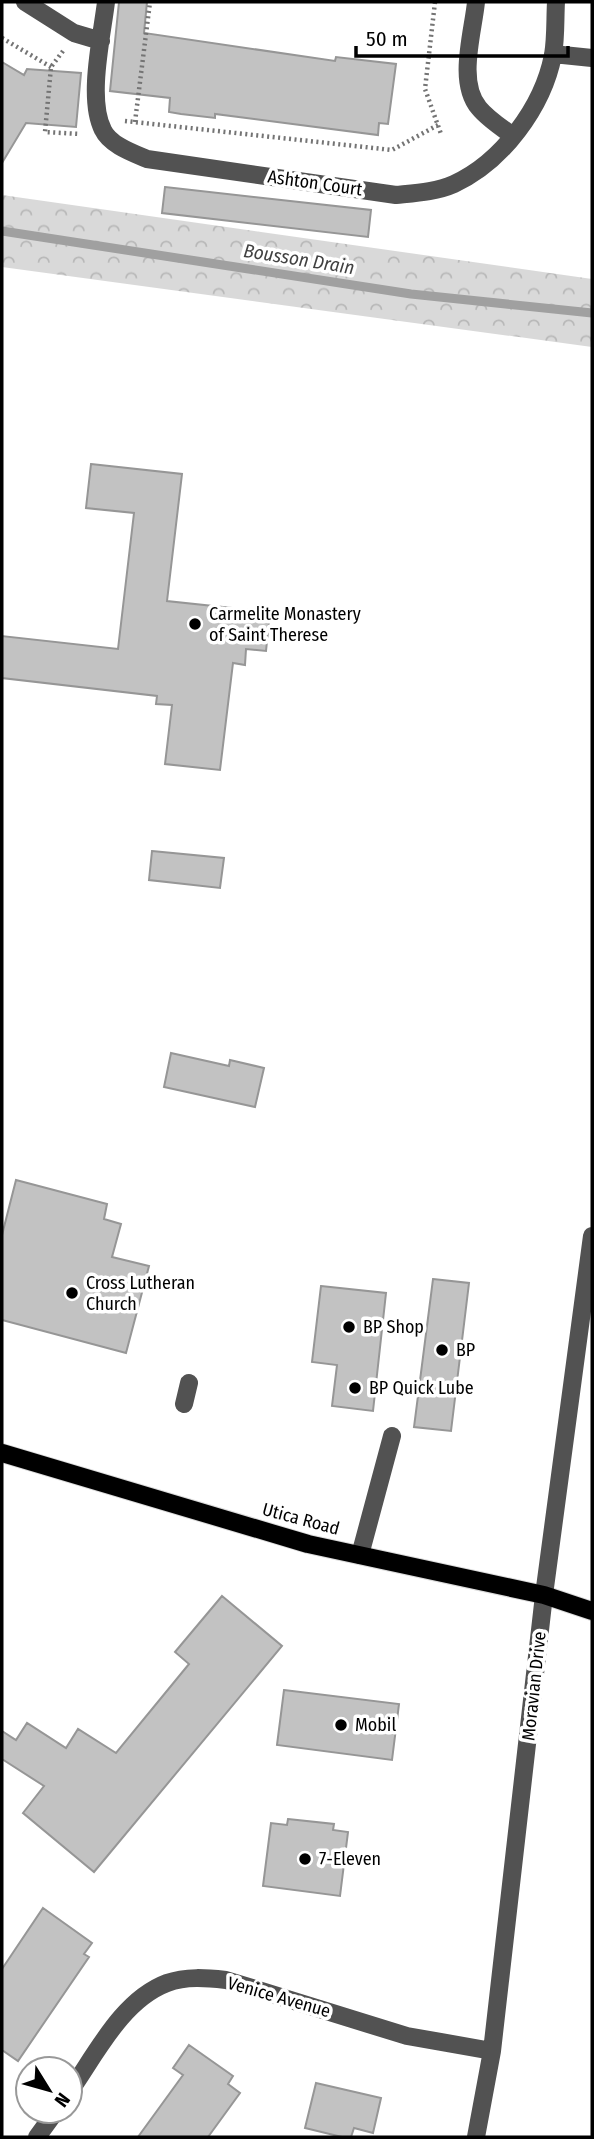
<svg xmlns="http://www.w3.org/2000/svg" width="594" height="2139" font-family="'Fira Sans Condensed',sans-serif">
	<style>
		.forest { fill: url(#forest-crowns) }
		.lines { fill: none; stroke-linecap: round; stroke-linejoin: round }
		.stream { stroke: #a0a0a0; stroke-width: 9 }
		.building { fill: #c2c2c2; stroke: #969696; stroke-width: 2 }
		.major-casing { stroke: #dbdbdb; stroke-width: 20 }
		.path { stroke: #747474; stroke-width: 4.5; stroke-dasharray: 2 3.5; stroke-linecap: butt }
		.minor { stroke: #525252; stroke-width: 18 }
		.major { stroke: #000; stroke-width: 18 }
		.poi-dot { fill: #000; stroke: #fff; stroke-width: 2.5 }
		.labels { text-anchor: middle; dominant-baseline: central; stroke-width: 7; stroke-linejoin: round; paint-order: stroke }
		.street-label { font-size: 18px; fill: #000; stroke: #fff }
		.poi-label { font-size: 18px; fill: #000; stroke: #fff; text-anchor: start }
		.water-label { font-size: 19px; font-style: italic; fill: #414141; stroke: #fff }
	</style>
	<defs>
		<pattern id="forest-crowns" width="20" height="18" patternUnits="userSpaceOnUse" patternTransform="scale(1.75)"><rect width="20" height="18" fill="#d9d9d9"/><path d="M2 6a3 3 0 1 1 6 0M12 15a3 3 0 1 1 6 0" fill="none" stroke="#b8b8b8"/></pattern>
	</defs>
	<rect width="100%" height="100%" fill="#fff"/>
	<path class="forest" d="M 2,195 L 592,279 L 592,347 L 2,267 Z"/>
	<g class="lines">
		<path class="stream" d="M 2,231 L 411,294 L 592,313"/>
	</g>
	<path class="building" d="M 119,2 L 147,2 L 144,33 L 335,61 L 336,57 L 396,64 L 388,124 L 379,123 L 378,135 L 215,114 L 215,118 L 181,114 L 169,112 L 170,98 L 110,91 Z
		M 2,62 L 24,75 L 27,69 L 81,73 L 76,127 L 26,123 L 2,163 Z
		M 165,187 L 371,210 L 368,237 L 162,213 Z
		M 91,464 L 182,474 L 167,601 L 270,612 L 266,651 L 246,649 L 245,665 L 233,663 L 220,770 L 165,764 L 172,705 L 156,704 L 157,696 L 2,678 L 2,636 L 118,649 L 134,513 L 86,508 Z
		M 152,851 L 224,858 L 220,888 L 149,880 Z
		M 171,1053 L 229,1066 L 230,1060 L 264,1068 L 255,1107 L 164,1087 Z
		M 16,1180 L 107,1204 L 104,1219 L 121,1224 L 112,1257 L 149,1266 L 126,1353 L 2,1320 L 2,1235 Z
		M 433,1279 L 469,1283 L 451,1431 L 414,1427 Z
		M 321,1286 L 386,1293 L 373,1411 L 332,1406 L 337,1365 L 312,1362 Z
		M 222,1596 L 282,1646 L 94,1872 L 23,1813 L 44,1786 L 2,1759 L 2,1731 L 16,1740 L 27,1723 L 66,1748 L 78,1729 L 116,1753 L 189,1664 L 175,1652 Z
		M 284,1690 L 399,1704 L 392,1760 L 277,1745 Z
		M 288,1819 L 334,1824 L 333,1830 L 348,1832 L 340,1896 L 263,1886 L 271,1823 L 287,1825 Z
		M 43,1908 L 92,1943 L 84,1954 L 89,1957 L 18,2061 L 2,2050 L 2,1969 Z
		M 189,2045 L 233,2076 L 228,2084 L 240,2093 L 208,2137 L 138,2137 L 183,2075 L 173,2068 Z
		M 316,2083 L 381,2098 L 373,2133 L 354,2128 L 351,2137 L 342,2137 L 305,2128 Z"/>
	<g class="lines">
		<defs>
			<path id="major" d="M 2,1453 L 308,1544 L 544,1595 L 592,1611"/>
		</defs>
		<use href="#major" class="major-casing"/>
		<path class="path" d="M 435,2 L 425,89 L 441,134
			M 2,38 L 51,67
			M 63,51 L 51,67 L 45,132 L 80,134
			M 125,121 L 392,150 L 438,125
			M 135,122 L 150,2"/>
		<path class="minor" d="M 25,2 L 74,33 L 101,41
			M 106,2 C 102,36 87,99 103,130 C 110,145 133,153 147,159 L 396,195 C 416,193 436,192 454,184 C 502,162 543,107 553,55 C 556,38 555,19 556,2
			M 476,2 C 473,33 457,82 479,108 C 488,119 502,128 513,136
			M 553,54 L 592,58
			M 184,1404 L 189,1383
			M 360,1555 L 392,1436
			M 70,2091 C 96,2054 122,2000 167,1983 C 186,1976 207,1978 226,1980 L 407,2036 L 492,2051
			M 37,2137 L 56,2111
			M 476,2137 L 492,2051 L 544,1595 L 592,1236"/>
		<use href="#major" class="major"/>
	</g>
	<g class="poi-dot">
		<circle cx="195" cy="624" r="7"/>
		<circle cx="72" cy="1293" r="7"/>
		<circle cx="349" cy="1327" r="7"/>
		<circle cx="442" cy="1350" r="7"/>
		<circle cx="355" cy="1388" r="7"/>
		<circle cx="341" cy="1725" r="7"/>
		<circle cx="305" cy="1859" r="7"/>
	</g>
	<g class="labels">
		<g class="street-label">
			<text transform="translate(315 183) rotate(8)">Ashton Court</text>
			<text transform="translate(301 1519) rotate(15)">Utica Road</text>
			<text transform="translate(534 1686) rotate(-84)">Moravian Drive</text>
			<text transform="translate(279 1997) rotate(16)">Venice Avenue</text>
		</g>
		<g class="poi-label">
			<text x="209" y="614">Carmelite Monastery<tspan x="209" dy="21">of Saint Therese</tspan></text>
			<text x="86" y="1283">Cross Lutheran<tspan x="86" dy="21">Church</tspan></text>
			<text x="363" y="1327">BP Shop</text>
			<text x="456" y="1350">BP</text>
			<text x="369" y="1388">BP Quick Lube</text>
			<text x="355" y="1725">Mobil</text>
			<text x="319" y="1859">7-Eleven</text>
		</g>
		<g class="water-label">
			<text transform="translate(299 259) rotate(9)">Bousson Drain</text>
		</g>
	</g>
	<rect width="594" height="2139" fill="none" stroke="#000000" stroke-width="7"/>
	<g transform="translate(49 2090) rotate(127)"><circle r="33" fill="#ffffff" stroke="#999999" stroke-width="2"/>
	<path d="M0-5L12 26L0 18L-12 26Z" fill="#000000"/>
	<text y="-10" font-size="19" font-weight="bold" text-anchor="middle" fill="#000000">N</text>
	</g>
	<path d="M356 46v10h212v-10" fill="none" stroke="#000000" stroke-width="3.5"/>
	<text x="366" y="46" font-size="21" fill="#000000" stroke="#ffffff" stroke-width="5" paint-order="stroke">50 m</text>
</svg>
